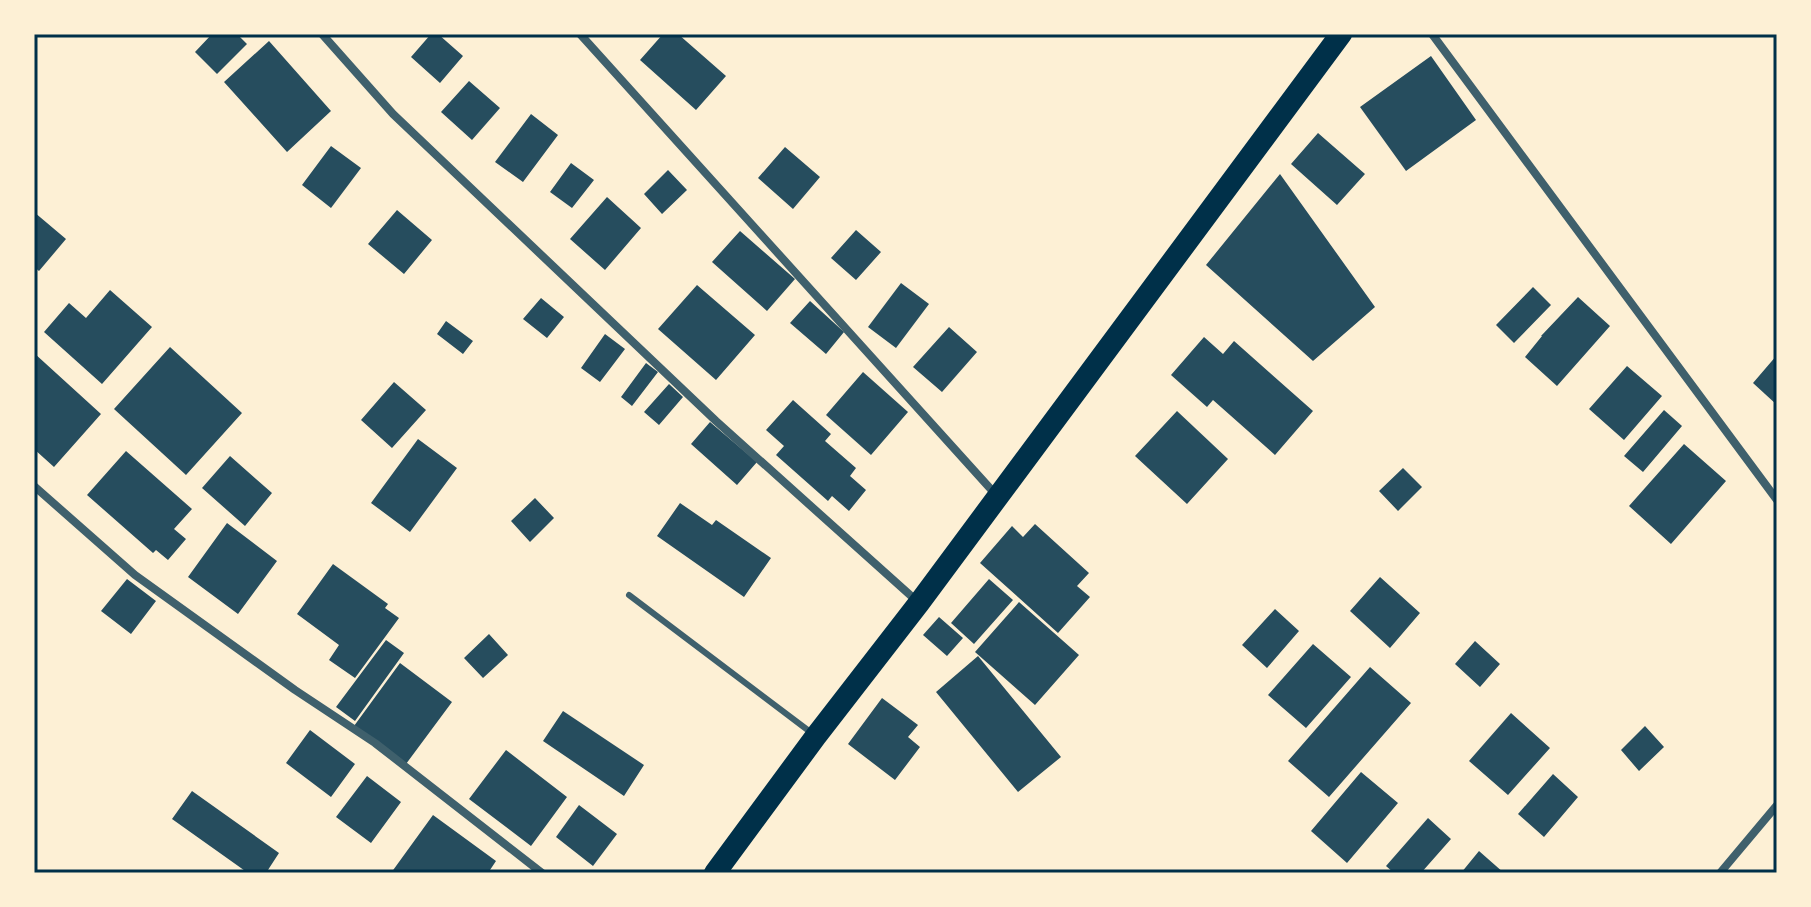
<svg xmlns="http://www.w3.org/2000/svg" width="1811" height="907" font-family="Raleway,sans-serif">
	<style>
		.building { fill: #264d5e }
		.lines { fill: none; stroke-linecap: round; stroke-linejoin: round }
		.service { stroke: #3f606c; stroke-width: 6 }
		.minor { stroke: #3f606c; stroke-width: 8 }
		.trunk { stroke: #003049; stroke-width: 22 }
		.neatline { fill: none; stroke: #003049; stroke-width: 3 }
	</style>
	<rect width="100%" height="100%" fill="#fdf0d5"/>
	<path class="building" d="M 212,34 L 237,34 L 247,44 L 217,74 L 195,52 Z
		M 431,34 L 438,34 L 463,56 L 440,83 L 411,57 Z
		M 663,34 L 678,34 L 726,76 L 696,110 L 640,60 Z
		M 269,41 L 331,111 L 287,152 L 224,82 Z
		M 1431,56 L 1476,120 L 1406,171 L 1360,107 Z
		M 469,81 L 500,108 L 472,140 L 441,112 Z
		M 531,114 L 558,135 L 523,182 L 495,162 Z
		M 1318,133 L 1365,174 L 1337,205 L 1291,164 Z
		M 331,146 L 361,168 L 331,208 L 302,185 Z
		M 785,147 L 820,177 L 793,209 L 758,178 Z
		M 571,163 L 594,180 L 572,208 L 550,192 Z
		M 668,170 L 687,190 L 662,214 L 644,194 Z
		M 1280,174 L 1375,307 L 1313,361 L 1206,265 Z
		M 607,197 L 641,228 L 605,270 L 570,239 Z
		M 397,210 L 432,240 L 404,274 L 368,244 Z
		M 34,212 L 66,239 L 39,271 L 34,267 Z
		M 856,230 L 881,252 L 856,280 L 831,258 Z
		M 740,231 L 795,279 L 767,311 L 712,262 Z
		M 901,283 L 929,304 L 896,348 L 868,327 Z
		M 697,285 L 755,335 L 716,380 L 658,329 Z
		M 1533,287 L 1551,305 L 1514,343 L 1496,325 Z
		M 110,290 L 152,327 L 102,384 L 44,332 L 69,303 L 86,318 Z
		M 1578,297 L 1610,326 L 1557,386 L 1525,357 L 1542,336 L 1541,336 Z
		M 541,298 L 564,317 L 547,338 L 523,319 Z
		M 810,301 L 844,332 L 826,354 L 790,323 Z
		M 446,321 L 473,341 L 463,354 L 437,334 Z
		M 949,327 L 977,352 L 942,392 L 913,367 Z
		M 605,334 L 625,349 L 600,382 L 581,368 Z
		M 1204,337 L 1223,354 L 1234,341 L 1313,411 L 1275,455 L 1213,400 L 1207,407 L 1171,375 Z
		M 170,347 L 242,413 L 186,475 L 114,409 Z
		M 34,353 L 101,414 L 54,467 L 34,449 Z
		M 1777,355 L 1777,405 L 1753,383 Z
		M 646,363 L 658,372 L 632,406 L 621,397 Z
		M 1627,366 L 1662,396 L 1624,440 L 1589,409 Z
		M 863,372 L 908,412 L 871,455 L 826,415 Z
		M 394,382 L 426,410 L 392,448 L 361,420 Z
		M 669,384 L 683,397 L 659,425 L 644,412 Z
		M 793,400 L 831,434 L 825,441 L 856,468 L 850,476 L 866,490 L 849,511 L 832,496 L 828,501 L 776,455 L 784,446 L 766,430 Z
		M 1664,410 L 1682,426 L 1643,472 L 1624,456 Z
		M 1177,411 L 1228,459 L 1187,504 L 1135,456 Z
		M 710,422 L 757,462 L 737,485 L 691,444 Z
		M 418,439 L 457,468 L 410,532 L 371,503 Z
		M 1684,444 L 1726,481 L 1671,544 L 1629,506 Z
		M 126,451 L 192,509 L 174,529 L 186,539 L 168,560 L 156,550 L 153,553 L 87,495 Z
		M 230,456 L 272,493 L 245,526 L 202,488 Z
		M 1403,468 L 1422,487 L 1398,511 L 1379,491 Z
		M 535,498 L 554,518 L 530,542 L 511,521 Z
		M 680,503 L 712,525 L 716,520 L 771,558 L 744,597 L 657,536 Z
		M 227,523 L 277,561 L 238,614 L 188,577 Z
		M 1035,524 L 1089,573 L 1077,586 L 1090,597 L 1058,633 L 980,563 L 1012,526 L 1023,537 Z
		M 333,564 L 388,604 L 385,608 L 399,618 L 355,678 L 329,660 L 339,645 L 297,614 Z
		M 1380,577 L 1420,613 L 1390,648 L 1350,611 Z
		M 127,579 L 156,601 L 131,634 L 101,611 Z
		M 989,579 L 1013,600 L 974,644 L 951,623 Z
		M 1019,602 L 1079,655 L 1035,705 L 975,652 Z
		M 1275,609 L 1299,631 L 1267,668 L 1242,645 Z
		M 939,617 L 963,638 L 947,656 L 923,635 Z
		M 489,634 L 508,655 L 483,678 L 464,658 Z
		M 386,640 L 404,653 L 355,721 L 336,707 Z
		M 1475,641 L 1500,664 L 1480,687 L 1455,664 Z
		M 1313,644 L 1351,677 L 1306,728 L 1268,695 Z
		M 978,656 L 1061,757 L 1018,792 L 936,692 Z
		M 400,663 L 452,702 L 406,764 L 354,726 Z
		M 1370,667 L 1411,703 L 1329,797 L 1288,761 Z
		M 882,698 L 918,725 L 908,737 L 920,747 L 895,780 L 848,744 Z
		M 563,711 L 644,765 L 624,796 L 543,741 Z
		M 1511,713 L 1550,748 L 1508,795 L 1469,761 Z
		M 1645,726 L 1664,747 L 1639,771 L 1621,750 Z
		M 310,730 L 355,764 L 331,797 L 286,763 Z
		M 506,750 L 567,797 L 531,846 L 469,799 Z
		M 1361,772 L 1398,803 L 1347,863 L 1311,831 Z
		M 1553,774 L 1578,797 L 1544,837 L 1518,814 Z
		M 367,776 L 401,802 L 371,843 L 336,817 Z
		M 192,791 L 279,853 L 266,873 L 248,873 L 172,819 Z
		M 579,805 L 617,834 L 593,866 L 556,837 Z
		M 433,815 L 496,861 L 488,873 L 391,873 Z
		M 1428,818 L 1451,839 L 1421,873 L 1394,873 L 1386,866 Z
		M 1479,851 L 1504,873 L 1461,873 Z"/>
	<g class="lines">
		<path class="service" d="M 629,595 L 813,734"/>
		<path class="minor" d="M 322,34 L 393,114 L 716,421 L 919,603
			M 580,34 L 997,496
			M 1432,34 L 1777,500
			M 34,486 L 135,575 L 295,690 L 375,743 L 542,873
			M 1720,873 L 1777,805"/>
		<path class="trunk" d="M 715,873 L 816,736 L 919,603 L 1341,34"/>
	</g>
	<rect width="1811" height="907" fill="none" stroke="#fdf0d5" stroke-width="72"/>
	<rect x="36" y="36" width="1739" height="835" class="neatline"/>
</svg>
